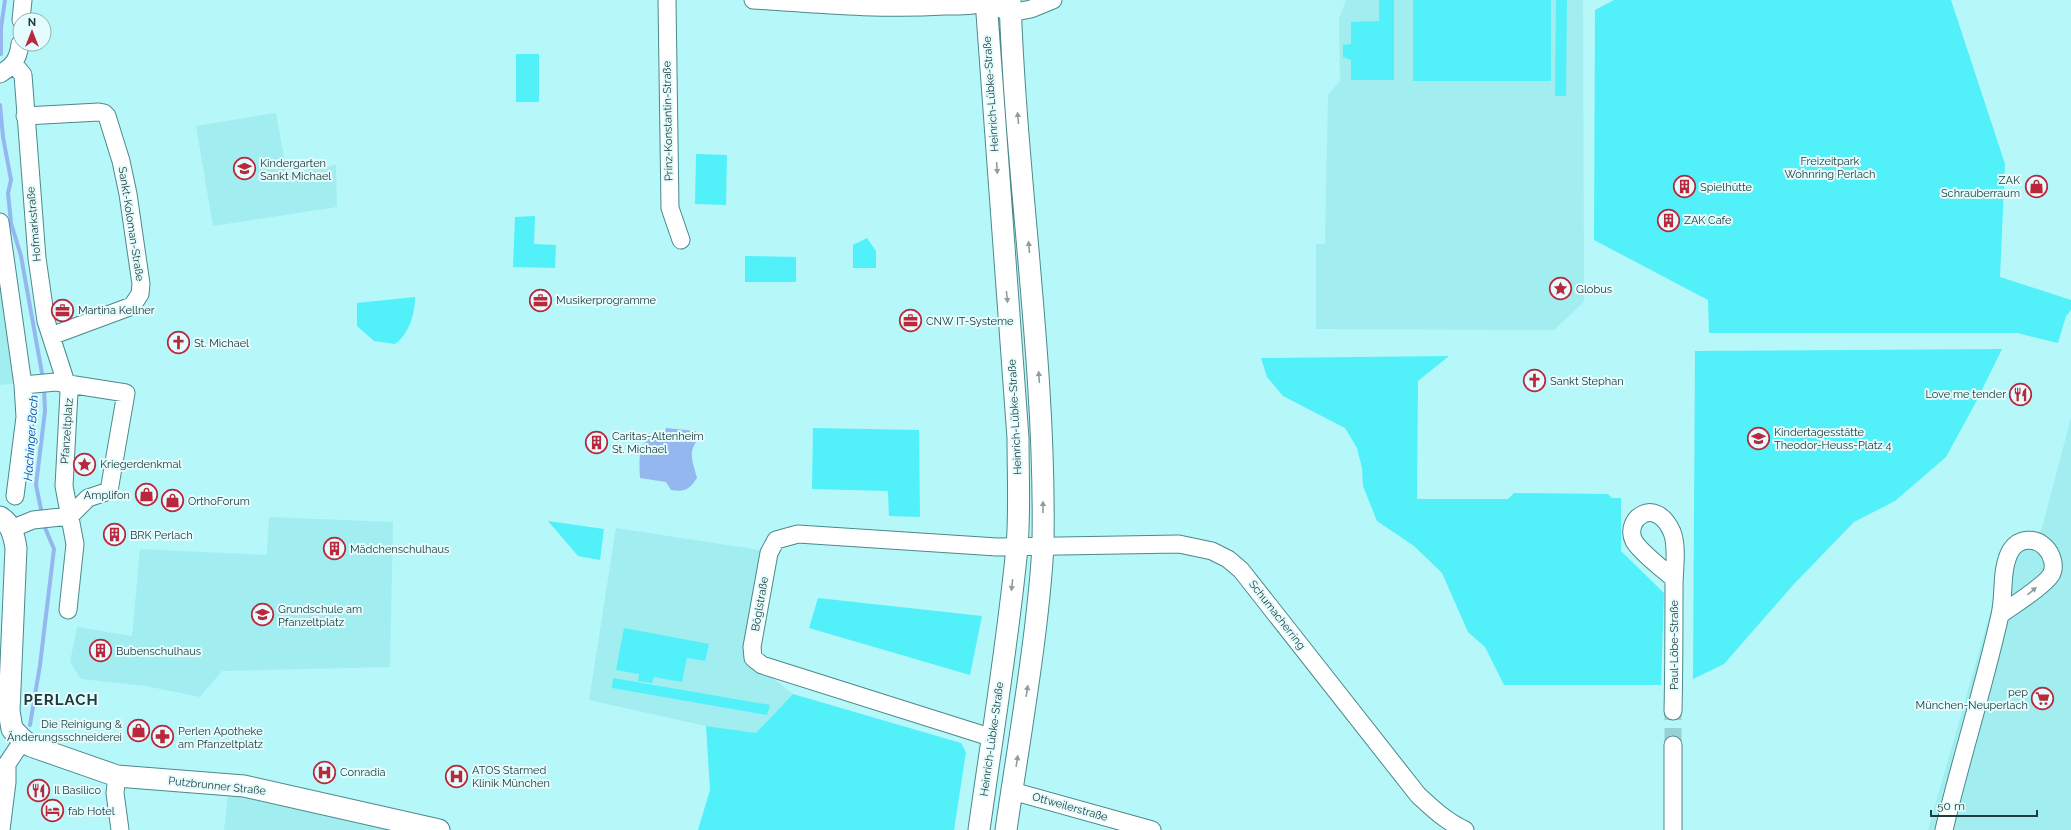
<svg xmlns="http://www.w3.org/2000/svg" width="2071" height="830" font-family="Raleway,sans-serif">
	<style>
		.built { fill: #a1edf0 }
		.green { fill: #52f0f8 }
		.water { fill: #94b7ef }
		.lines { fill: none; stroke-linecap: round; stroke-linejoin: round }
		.stream { stroke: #94b7ef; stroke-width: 4 }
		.minor-tunnel { stroke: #98d1d4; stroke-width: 17; stroke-dasharray: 17 8; stroke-linecap: butt }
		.minor-casing { stroke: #4a898c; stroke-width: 19 }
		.major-casing { stroke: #4a898c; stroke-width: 23 }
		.minor { stroke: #fff; stroke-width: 17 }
		.major { stroke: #fff; stroke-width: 21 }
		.oneway { fill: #909d9e }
		.labels { text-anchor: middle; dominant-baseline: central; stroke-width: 4; stroke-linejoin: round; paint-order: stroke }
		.street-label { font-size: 11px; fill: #213b3c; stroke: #e4fcfd }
		.park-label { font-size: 11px; fill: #203e40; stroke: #e4fcfd }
		.poi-label { font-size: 11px; fill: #213b3c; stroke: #e4fcfd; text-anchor: start }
		.water-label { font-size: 12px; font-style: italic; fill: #004ab3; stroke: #e4fcfd }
		.district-label { font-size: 15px; font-weight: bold; letter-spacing: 1px; fill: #213b3c; stroke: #e4fcfd }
	</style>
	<rect width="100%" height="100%" fill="#b6f7fa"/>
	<path class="built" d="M 1346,0 L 1583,0 L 1584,302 L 1554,330 L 1316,329 L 1316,244 L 1325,244 L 1328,95 L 1340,81 L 1339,19 Z
		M 276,113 L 287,173 L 336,165 L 337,207 L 213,226 L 196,126 Z
		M 0,247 L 18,383 L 0,385 Z
		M 2071,418 L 2071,830 L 1928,830 L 2001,575 L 2029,534 L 2041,531 Z
		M 269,517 L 393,522 L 390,667 L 222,671 L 200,697 L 146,686 L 81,679 L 70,662 L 77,627 L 132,636 L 140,549 L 267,555 Z
		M 616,528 L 760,550 L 743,655 L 793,694 L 756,733 L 706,726 L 589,700 Z
		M 230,778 L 441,830 L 224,830 Z"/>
	<path class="green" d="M 1379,0 L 1394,0 L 1394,80 L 1351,80 L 1351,60 L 1343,57 L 1343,45 L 1351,44 L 1351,22 L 1379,21 Z
		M 1413,0 L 1551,0 L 1551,81 L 1413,81 Z
		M 1556,0 L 1567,0 L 1566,96 L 1555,96 Z
		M 1614,0 L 1951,0 L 2005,164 L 2000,277 L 2071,300 L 2071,310 L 2066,316 L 2058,343 L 2017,333 L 1709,333 L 1708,300 L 1594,240 L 1595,10 Z
		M 516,54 L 539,54 L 539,102 L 516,102 Z
		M 696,154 L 727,155 L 726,205 L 695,204 Z
		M 535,216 L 534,244 L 556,245 L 555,268 L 513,267 L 515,217 Z
		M 867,238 L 876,251 L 876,268 L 853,268 L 853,245 Z
		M 745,256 L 796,257 L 796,282 L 745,282 Z
		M 415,297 C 415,314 409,334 395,344 L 374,341 L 357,326 L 357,303 Z
		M 2002,349 L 1976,402 L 1946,457 L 1895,501 L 1854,522 L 1794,584 L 1724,664 L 1693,679 L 1695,351 Z
		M 1449,356 L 1418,381 L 1417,499 L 1508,499 L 1514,493 L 1608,494 L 1612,498 L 1621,498 L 1621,551 L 1664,593 L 1661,685 L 1504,685 L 1485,647 L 1468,632 L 1442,573 L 1414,546 L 1377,521 L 1363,486 L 1362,468 L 1357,448 L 1345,428 L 1283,396 L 1267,377 L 1261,358 Z
		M 813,428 L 919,430 L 920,517 L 889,516 L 888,491 L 812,489 Z
		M 548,521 L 604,529 L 600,560 L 578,556 Z
		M 818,598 L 982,616 L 970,675 L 809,628 Z
		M 624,628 L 709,644 L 705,661 L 687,658 L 682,682 L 654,677 L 652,683 L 638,681 L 639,674 L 616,670 Z
		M 613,678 L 770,705 L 767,715 L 612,688 Z
		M 793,694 L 961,743 L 966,752 L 954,830 L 698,830 L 710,790 L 706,726 L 756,733 Z"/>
	<path class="water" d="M 666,428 L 696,431 L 697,441 C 687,453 694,464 697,478 C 689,490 685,492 671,490 L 666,482 L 640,478 C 639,453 637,439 665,432 Z"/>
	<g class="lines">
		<path class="stream" d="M 1,54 L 1,28 L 5,0
			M 0,105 L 3,137 L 11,180 L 8,193 L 11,223 L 21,256 L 43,379
			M 42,514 L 36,485 L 45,411 L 44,386
			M 30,725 L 40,665 L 54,549 L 43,523"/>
		<path class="minor-tunnel" d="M 1673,745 L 1673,711"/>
		<defs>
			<path id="minor" d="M 667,0 L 670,208 L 681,240
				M 753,0 C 816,4 880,10 944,6 C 959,6 978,7 992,0
				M 999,8 L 1010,13 L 1031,9 L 1053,0
				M 21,20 L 23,0
				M 14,64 L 23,75 L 37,258 L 46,321 L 69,392 L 64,486 L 75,544 L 68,610
				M 0,74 C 13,66 18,60 20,44
				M 25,116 L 99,112 L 104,113 L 107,116 L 121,161 L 128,194 L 141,284 L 140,294 L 132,306 L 51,336
				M 0,222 L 23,385 L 25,417 L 15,496
				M 11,529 L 33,520 L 70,516 L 88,498 L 109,491 L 126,393 L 56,382 L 23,385
				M 1673,711 C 1674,670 1674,628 1674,586 C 1674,570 1678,547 1672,532 C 1655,494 1623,520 1634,541 C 1640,552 1664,570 1674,579
				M 993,738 L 762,665 L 753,658 L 752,647 L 769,553 L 776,540 L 798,534 L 997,547 L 1179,544 L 1212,551 L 1228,559 L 1241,570 L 1418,795 C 1433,809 1447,822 1465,830
				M 0,771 L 7,764 L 23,740
				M 117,776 L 115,793 L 120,830
				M 1012,791 L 1152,830
				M 1,830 L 7,782 L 7,764
				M 1673,830 L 1673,745
				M 1944,830 C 1961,758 1984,687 2000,615 C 2005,594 2000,569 2011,550 C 2019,538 2035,537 2045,547 C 2052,554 2056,566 2051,575 C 2044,586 2012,606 2001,614"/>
			<path id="major" d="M 0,517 C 11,524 14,535 16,548 L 9,711 L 12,729 L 23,740 L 31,746 L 117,776 L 244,786 L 439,830
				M 979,830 C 992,736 1008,642 1017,547 C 1020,511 1018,474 1018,438 L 986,0
				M 1006,830 C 1016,761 1028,692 1036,623 C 1039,597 1042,570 1043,543 C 1046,361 1016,182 1010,0"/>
		</defs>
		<use href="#minor" class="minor-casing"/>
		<use href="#major" class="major-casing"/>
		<use href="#minor" class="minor"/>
		<use href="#major" class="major"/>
	</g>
	<defs><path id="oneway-solid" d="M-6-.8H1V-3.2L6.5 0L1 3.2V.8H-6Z"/></defs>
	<g class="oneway">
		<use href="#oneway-solid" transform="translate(1018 118) rotate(-95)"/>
		<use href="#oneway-solid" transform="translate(997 168) rotate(86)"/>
		<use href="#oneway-solid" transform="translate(1029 247) rotate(-95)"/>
		<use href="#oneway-solid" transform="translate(1007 297) rotate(84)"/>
		<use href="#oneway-solid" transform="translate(1039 377) rotate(-94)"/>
		<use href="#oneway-solid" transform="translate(1043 507) rotate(-90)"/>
		<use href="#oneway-solid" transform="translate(1012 585) rotate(97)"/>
		<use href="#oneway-solid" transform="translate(2032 591) rotate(-41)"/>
		<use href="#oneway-solid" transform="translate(1027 691) rotate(-81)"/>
		<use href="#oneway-solid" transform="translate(1017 761) rotate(-81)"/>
	</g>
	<defs>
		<symbol id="school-ring" viewBox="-11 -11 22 22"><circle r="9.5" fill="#e4fcfd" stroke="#b9283b" stroke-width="1.5"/><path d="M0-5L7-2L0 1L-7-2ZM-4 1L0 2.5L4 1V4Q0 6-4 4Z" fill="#b9283b"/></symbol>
		<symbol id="shop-ring" viewBox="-11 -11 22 22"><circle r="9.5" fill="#e4fcfd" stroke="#b9283b" stroke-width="1.5"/><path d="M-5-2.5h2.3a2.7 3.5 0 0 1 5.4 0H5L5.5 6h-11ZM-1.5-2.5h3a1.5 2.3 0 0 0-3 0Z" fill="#b9283b"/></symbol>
		<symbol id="building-ring" viewBox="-11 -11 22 22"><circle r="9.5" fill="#e4fcfd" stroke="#b9283b" stroke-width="1.5"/><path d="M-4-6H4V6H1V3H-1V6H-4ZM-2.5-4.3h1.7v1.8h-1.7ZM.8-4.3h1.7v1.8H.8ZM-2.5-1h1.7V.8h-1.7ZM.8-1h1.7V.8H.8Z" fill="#b9283b"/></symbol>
		<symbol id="sight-ring" viewBox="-11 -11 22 22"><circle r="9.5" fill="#e4fcfd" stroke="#b9283b" stroke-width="1.5"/><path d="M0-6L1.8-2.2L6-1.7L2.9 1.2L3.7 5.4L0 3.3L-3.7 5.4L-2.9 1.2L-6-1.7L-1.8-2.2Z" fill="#b9283b"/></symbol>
		<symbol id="office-ring" viewBox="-11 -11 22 22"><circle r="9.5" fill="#e4fcfd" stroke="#b9283b" stroke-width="1.5"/><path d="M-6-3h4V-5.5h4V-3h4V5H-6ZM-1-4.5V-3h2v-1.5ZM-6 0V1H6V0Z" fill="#b9283b"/></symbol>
		<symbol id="church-ring" viewBox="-11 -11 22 22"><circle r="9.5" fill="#e4fcfd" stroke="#b9283b" stroke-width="1.5"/><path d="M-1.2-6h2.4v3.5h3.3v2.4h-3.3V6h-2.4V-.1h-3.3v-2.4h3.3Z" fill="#b9283b"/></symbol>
		<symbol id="restaurant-ring" viewBox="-11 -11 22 22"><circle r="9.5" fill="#e4fcfd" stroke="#b9283b" stroke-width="1.5"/><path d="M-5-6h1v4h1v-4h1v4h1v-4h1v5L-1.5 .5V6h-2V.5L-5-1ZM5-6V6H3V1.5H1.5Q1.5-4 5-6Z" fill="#b9283b"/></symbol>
		<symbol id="supermarket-ring" viewBox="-11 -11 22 22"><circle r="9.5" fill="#e4fcfd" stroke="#b9283b" stroke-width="1.5"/><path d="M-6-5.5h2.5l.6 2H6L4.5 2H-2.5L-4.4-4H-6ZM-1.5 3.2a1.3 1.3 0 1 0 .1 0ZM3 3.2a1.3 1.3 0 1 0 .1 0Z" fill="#b9283b"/></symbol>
		<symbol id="pharmacy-ring" viewBox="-11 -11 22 22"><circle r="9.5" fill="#e4fcfd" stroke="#b9283b" stroke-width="1.5"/><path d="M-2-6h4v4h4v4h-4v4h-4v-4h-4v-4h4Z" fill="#b9283b"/></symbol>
		<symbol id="hospital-ring" viewBox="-11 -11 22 22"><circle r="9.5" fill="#e4fcfd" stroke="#b9283b" stroke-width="1.5"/><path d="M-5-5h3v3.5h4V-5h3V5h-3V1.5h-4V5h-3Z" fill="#b9283b"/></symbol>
		<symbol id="hotel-ring" viewBox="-11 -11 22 22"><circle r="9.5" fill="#e4fcfd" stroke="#b9283b" stroke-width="1.5"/><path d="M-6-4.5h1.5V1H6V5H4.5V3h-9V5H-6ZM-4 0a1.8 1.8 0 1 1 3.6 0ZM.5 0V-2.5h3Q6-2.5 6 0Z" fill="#b9283b"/></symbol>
	</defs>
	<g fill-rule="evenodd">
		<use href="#school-ring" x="232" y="156" width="25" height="25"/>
		<use href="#shop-ring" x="2024" y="174" width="25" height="25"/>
		<use href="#building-ring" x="1672" y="174" width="25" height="25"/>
		<use href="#building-ring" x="1656" y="208" width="25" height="25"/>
		<use href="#sight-ring" x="1548" y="276" width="25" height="25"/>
		<use href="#office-ring" x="528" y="288" width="25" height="25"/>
		<use href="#office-ring" x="50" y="298" width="25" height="25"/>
		<use href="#office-ring" x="898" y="308" width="25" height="25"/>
		<use href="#church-ring" x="166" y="330" width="25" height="25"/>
		<use href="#church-ring" x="1522" y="368" width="25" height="25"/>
		<use href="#restaurant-ring" x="2008" y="382" width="25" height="25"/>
		<use href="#school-ring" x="1746" y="426" width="25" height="25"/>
		<use href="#building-ring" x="584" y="430" width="25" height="25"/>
		<use href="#sight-ring" x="72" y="452" width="25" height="25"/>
		<use href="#shop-ring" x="134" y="482" width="25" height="25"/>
		<use href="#shop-ring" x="160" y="488" width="25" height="25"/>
		<use href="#building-ring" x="102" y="522" width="25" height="25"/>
		<use href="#building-ring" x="322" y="536" width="25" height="25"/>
		<use href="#school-ring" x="250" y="602" width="25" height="25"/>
		<use href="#building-ring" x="88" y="638" width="25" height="25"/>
		<use href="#supermarket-ring" x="2030" y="686" width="25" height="25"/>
		<use href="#shop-ring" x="126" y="718" width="25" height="25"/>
		<use href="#pharmacy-ring" x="150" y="724" width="25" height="25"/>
		<use href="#hospital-ring" x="312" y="760" width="25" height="25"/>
		<use href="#hospital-ring" x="444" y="764" width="25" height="25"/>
		<use href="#restaurant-ring" x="26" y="778" width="25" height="25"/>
		<use href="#hotel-ring" x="40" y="798" width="25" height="25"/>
	</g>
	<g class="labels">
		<g class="street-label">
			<text transform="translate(991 94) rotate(-94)">Heinrich-Lübke-Straße</text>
			<text transform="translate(668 121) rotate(-91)">Prinz-Konstantin-Straße</text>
			<text transform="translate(34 224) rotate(-95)">Hofmarkstraße</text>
			<text transform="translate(131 224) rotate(81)">Sankt-Koloman-Straße</text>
			<text transform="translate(1015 417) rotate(-93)">Heinrich-Lübke-Straße</text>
			<text transform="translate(67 431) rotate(-86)">Pfanzeltplatz</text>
			<text transform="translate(760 604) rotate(-80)">Böglstraße</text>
			<text transform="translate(1277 615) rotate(52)">Schumacherring</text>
			<text transform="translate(1674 645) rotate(-90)">Paul-Löbe-Straße</text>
			<text transform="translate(992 739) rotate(-82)">Heinrich-Lübke-Straße</text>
			<text transform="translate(217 786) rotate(6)">Putzbrunner Straße</text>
			<text transform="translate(1070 807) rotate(16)">Ottweilerstraße</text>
		</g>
		<g class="park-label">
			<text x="1830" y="161">Freizeitpark<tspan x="1830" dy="13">Wohnring Perlach</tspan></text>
		</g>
		<g class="poi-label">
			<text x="260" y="163">Kindergarten<tspan x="260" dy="13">Sankt Michael</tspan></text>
			<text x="2020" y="180" text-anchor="end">ZAK<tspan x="2020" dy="13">Schrauberraum</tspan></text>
			<text x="1700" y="187">Spielhütte</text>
			<text x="1684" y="220">ZAK Cafe</text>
			<text x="1576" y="289">Globus</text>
			<text x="556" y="300">Musikerprogramme</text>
			<text x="78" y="310">Martina Kellner</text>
			<text x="926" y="321">CNW IT-Systeme</text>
			<text x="194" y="343">St. Michael</text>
			<text x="1550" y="381">Sankt Stephan</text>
			<text x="2006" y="394" text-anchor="end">Love me tender</text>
			<text x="1774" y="432">Kindertagesstätte<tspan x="1774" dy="13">Theodor-Heuss-Platz 4</tspan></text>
			<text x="612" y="436">Caritas-Altenheim<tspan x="612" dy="13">St. Michael</tspan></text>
			<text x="100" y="464">Kriegerdenkmal</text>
			<text x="130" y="495" text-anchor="end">Amplifon</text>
			<text x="188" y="501">OrthoForum</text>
			<text x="130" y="535">BRK Perlach</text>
			<text x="350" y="549">Mädchenschulhaus</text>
			<text x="278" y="609">Grundschule am<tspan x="278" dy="13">Pfanzeltplatz</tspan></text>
			<text x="116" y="651">Bubenschulhaus</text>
			<text x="2028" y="692" text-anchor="end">pep<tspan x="2028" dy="13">München-Neuperlach</tspan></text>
			<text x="122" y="724" text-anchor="end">Die Reinigung &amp;<tspan x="122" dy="13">Änderungsschneiderei</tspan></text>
			<text x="178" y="731">Perlen Apotheke<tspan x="178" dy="13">am Pfanzeltplatz</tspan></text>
			<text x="472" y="770">ATOS Starmed<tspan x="472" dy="13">Klinik München</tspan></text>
			<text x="340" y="772">Conradia</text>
			<text x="54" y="790">Il Basilico</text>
			<text x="68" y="811">fab Hotel</text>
		</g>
		<g class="water-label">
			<text transform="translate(31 438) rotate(-86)">Hachinger Bach</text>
		</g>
		<g class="district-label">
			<text x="61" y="700">PERLACH</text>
		</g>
	</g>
	<g transform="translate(32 32)"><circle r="19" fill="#e4fcfd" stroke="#96afb0"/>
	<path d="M0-3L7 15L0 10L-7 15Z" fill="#b9283b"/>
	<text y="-6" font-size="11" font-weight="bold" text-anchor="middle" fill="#213b3c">N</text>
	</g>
	<path d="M1931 810v6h106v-6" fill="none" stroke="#213b3c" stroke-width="2"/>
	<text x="1937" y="810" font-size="12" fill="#213b3c" stroke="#e4fcfd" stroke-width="3" paint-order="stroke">50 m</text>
</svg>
